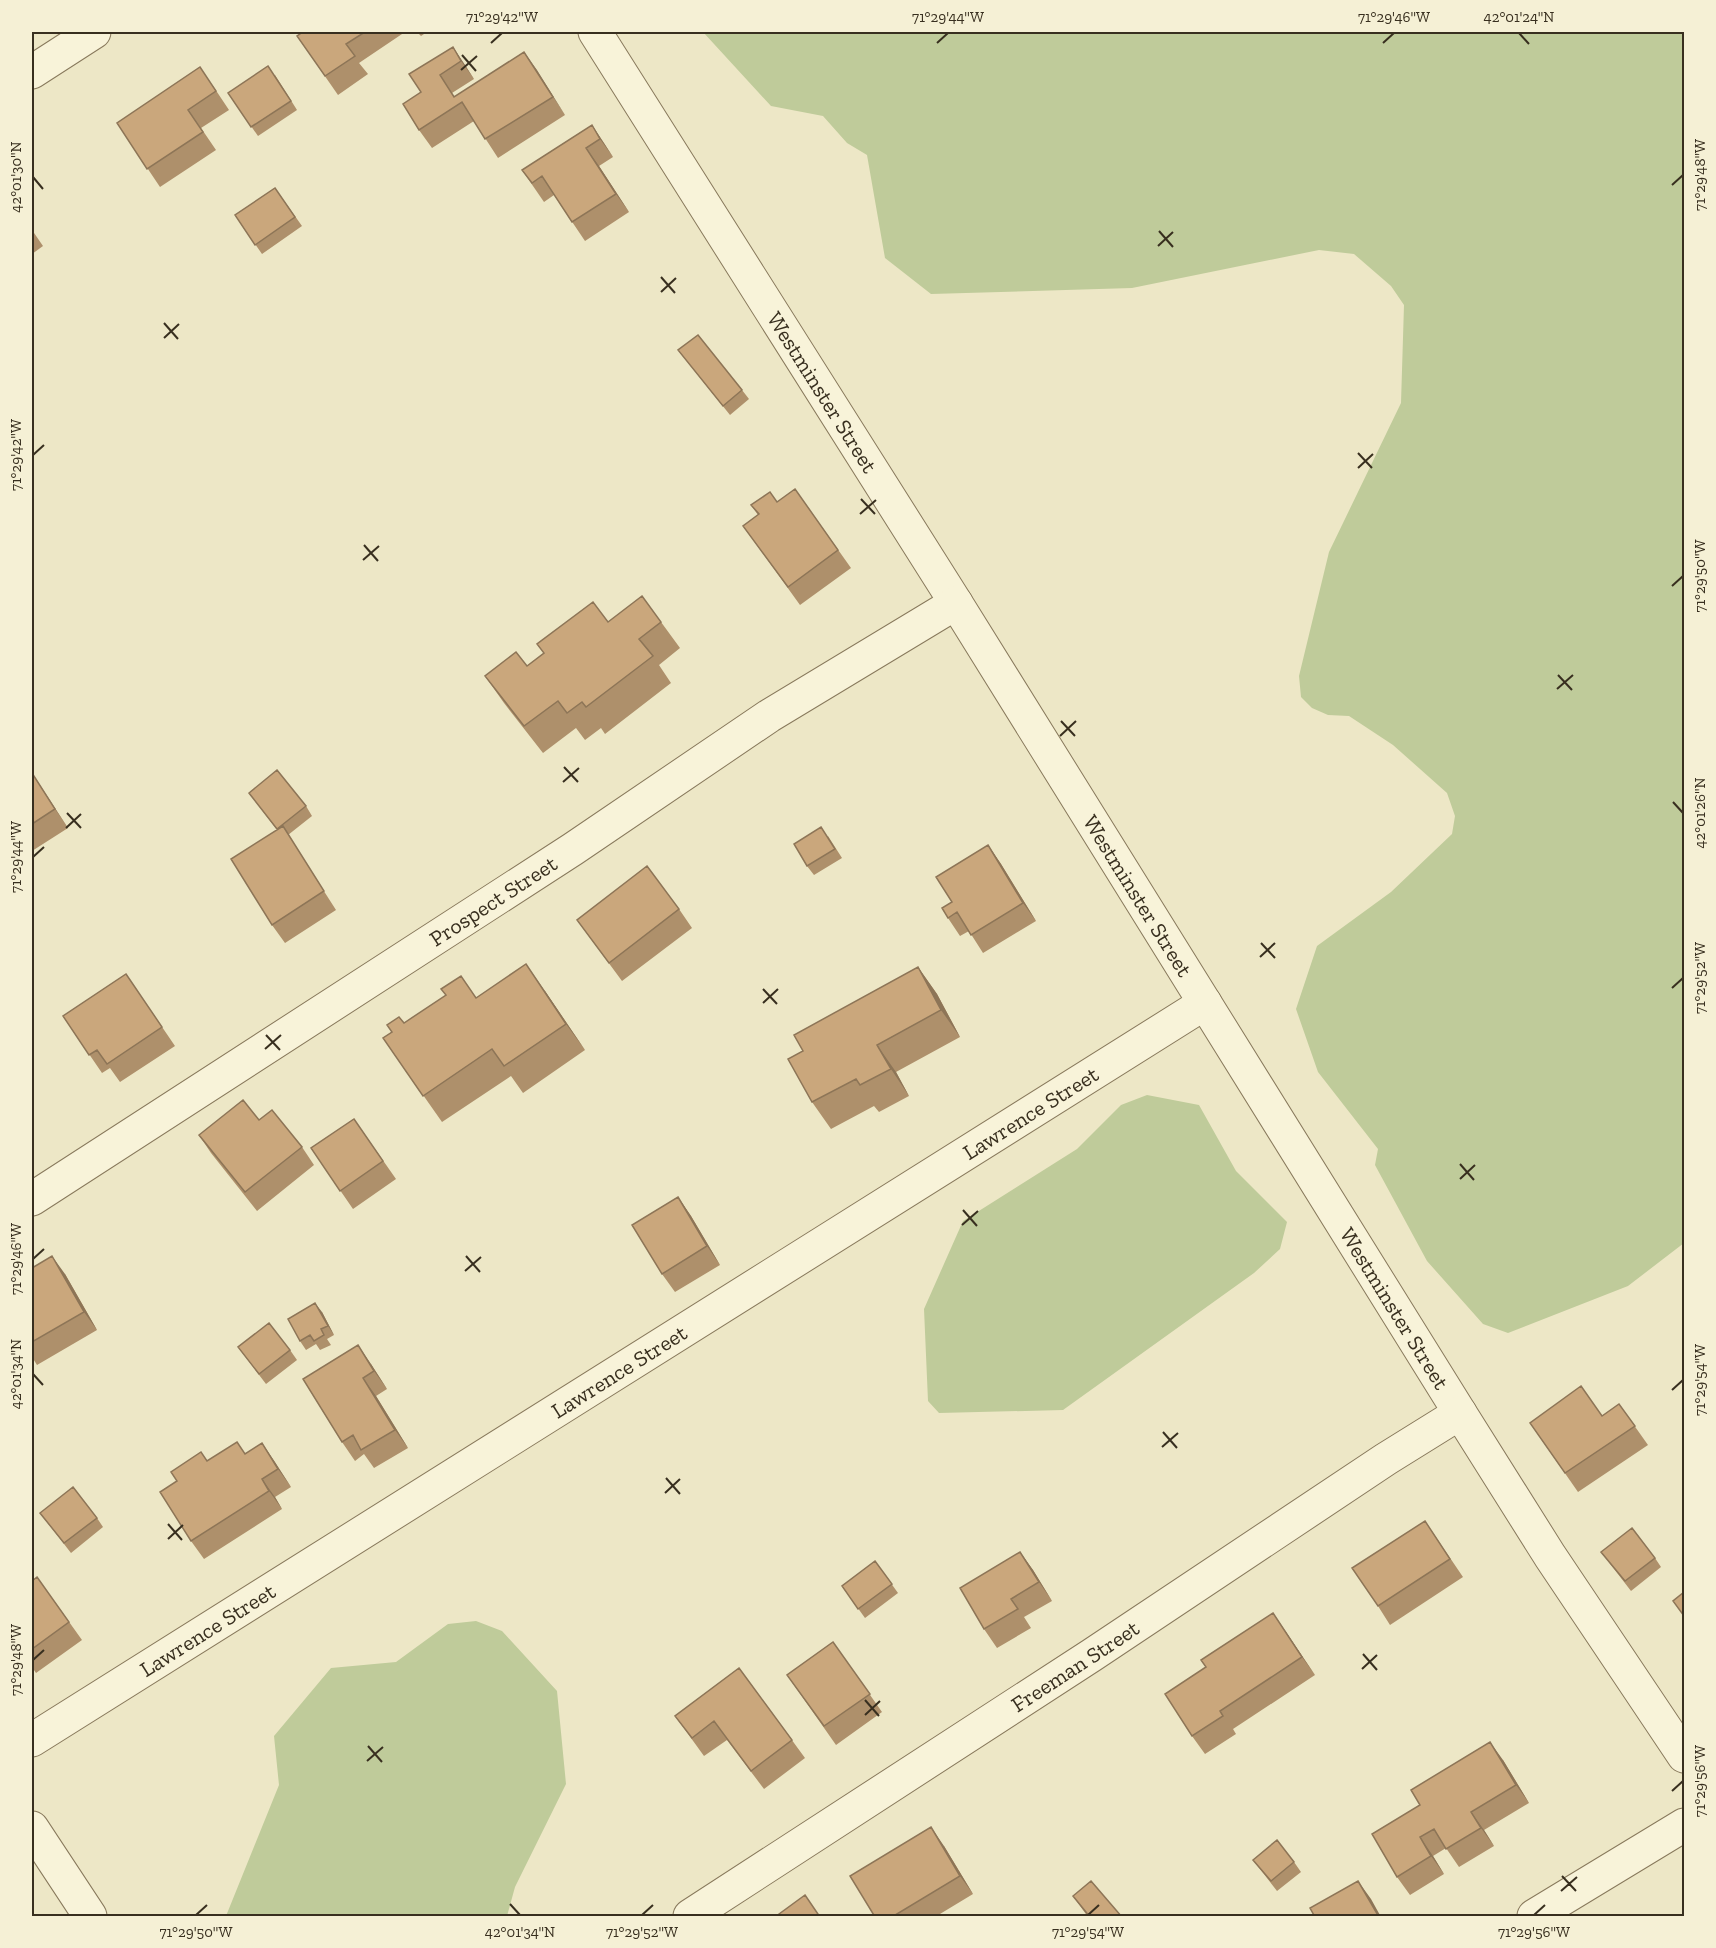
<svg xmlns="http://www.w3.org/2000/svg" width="1716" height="1948" font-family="'Zilla Slab',serif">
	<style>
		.green { fill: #bfcb9a }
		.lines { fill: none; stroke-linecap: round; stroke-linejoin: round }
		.minor-casing { stroke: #88795c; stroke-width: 35 }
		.minor { stroke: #f8f3d9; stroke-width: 33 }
		.wall { fill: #ae906b }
		.shaded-wall { fill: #8d7557 }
		.building { fill: #caa77c; stroke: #8d7557; stroke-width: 1.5 }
		.ticks { fill: none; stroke: #382f1f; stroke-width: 2 }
		.labels { text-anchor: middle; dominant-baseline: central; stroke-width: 4.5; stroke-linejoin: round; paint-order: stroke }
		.street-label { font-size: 22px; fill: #382f1f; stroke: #f5f0d5 }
		.neatline { fill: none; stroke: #382f1f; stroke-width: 2 }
		.ticks-label { font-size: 15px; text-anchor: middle; fill: #382f1f }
	</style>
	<rect width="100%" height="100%" fill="#ede7c6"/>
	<path class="green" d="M 703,32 L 1684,32 L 1684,1243 L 1628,1286 L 1508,1333 L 1483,1324 L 1427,1261 L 1375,1165 L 1378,1149 L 1318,1072 L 1296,1009 L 1317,946 L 1391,892 L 1452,834 L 1455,816 L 1447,793 L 1393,745 L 1349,716 L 1328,715 L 1312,708 L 1301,697 L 1299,676 L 1329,552 L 1401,403 L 1404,305 L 1391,286 L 1354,254 L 1319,250 L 1132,288 L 931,294 L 885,258 L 867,155 L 847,143 L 823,116 L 771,106 Z
		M 1147,1095 L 1199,1105 L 1236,1171 L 1287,1222 L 1280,1249 L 1254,1273 L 1063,1410 L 939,1413 L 928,1401 L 924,1309 L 963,1221 L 1077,1149 L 1121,1105 Z
		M 476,1621 L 502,1631 L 557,1691 L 566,1784 L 515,1887 L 507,1916 L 226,1916 L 279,1785 L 274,1736 L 331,1668 L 396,1662 L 448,1624 Z"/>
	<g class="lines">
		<defs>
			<g id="minor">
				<path id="s1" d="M 595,32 L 956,603 L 1460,1413 L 1550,1556 L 1684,1756"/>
				<path d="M 32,72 L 94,32"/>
				<path id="s2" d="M 32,1199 L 573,849 L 769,716 L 956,603"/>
				<path id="s3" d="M 32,1740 L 1205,1003"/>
				<path d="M 32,1828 L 90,1916"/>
				<path id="s4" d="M 690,1916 L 1092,1655 L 1386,1459 L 1460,1413"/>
				<path d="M 1534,1916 L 1684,1825"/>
			</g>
		</defs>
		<use href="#minor" class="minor-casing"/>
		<use href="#minor" class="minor"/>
	</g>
	<path class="wall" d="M 303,32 L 405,32 L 359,63 L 368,74 L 338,95 L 297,36 Z
		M 417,32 L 427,32 L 421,36 Z
		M 453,47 L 474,79 L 452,93 L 455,97 L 524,52 L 565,115 L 498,158 L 474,121 L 432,148 L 419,130 L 421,92 Z
		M 275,75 L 297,110 L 258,136 L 228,93 Z
		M 213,86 L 229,110 L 201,128 L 216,150 L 160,187 L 117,123 Z
		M 592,125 L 613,157 L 599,166 L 629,212 L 585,241 L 554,195 L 544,202 L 522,170 Z
		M 275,188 L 302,226 L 262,254 L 235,215 Z
		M 32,230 L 43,246 L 32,254 Z
		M 678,350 L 742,390 L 749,399 L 730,415 Z
		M 795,489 L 851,568 L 800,605 L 743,526 L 758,515 L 751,505 L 777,502 Z
		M 608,622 L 661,622 L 680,648 L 659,665 L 671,683 L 605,734 L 601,728 L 585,740 L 576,728 L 543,753 L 504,703 L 485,676 L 527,666 L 544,653 L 537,644 Z
		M 32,773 L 68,828 L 32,851 Z
		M 249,793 L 306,806 L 312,816 L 288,835 L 336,910 L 285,943 L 272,925 L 277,830 Z
		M 828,836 L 842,858 L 814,875 L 807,866 Z
		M 988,845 L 1001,864 L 1036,921 L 983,953 L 969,931 L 960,936 L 948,918 Z
		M 679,909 L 692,928 L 622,981 L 577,920 Z
		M 918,967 L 937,994 L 960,1037 L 896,1072 L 909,1096 L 879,1112 L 874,1106 L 831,1129 L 812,1102 L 803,1051 Z
		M 126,974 L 175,1046 L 120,1082 L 110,1068 L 102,1073 L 63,1016 Z
		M 545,991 L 585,1050 L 523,1093 L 511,1076 L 442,1122 L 383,1038 L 404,1023 L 476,998 Z
		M 354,1119 L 396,1179 L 353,1209 L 311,1148 Z
		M 199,1135 L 302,1147 L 314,1165 L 257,1211 L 211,1153 Z
		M 678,1197 L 691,1216 L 720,1265 L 675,1292 L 662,1274 Z
		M 32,1268 L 65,1274 L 97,1330 L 37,1365 L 32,1357 Z
		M 322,1312 L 334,1335 L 327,1339 L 331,1345 L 320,1350 L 316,1344 L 306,1350 L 300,1341 Z
		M 238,1347 L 290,1350 L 297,1360 L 266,1384 Z
		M 371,1364 L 387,1389 L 376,1396 L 408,1448 L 374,1468 L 364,1454 L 355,1461 L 342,1442 L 303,1379 Z
		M 1619,1404 L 1648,1445 L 1578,1492 L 1530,1423 L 1602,1416 Z
		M 262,1443 L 291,1487 L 275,1497 L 282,1509 L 204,1559 L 191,1541 L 207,1461 L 245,1454 Z
		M 40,1513 L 97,1518 L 103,1527 L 71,1553 Z
		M 1425,1521 L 1463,1577 L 1390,1625 L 1378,1606 Z
		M 1020,1552 L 1033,1570 L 1052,1601 L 1024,1617 L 1031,1628 L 997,1648 L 984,1629 Z
		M 1601,1552 L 1655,1558 L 1661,1567 L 1631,1591 Z
		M 875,1561 L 898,1593 L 865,1618 L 842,1586 Z
		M 37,1577 L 82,1640 L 36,1673 L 32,1667 L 32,1581 Z
		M 1273,1613 L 1315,1675 L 1233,1729 L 1236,1734 L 1205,1754 L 1192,1736 L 1206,1667 Z
		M 833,1642 L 882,1712 L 836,1745 L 787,1675 Z
		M 739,1668 L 805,1758 L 764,1789 L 727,1740 L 704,1756 L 675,1716 Z
		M 1503,1760 L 1529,1803 L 1484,1830 L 1494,1846 L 1459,1867 L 1446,1848 L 1433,1856 L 1444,1874 L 1410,1895 L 1397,1877 L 1372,1834 Z
		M 944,1846 L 973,1894 L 935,1917 L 875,1917 Z
		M 1253,1860 L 1294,1862 L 1301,1872 L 1277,1891 Z
		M 1073,1896 L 1122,1917 L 1088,1917 Z"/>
	<path class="shaded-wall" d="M 453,47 L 465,65 L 474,79 L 461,61 Z
		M 524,52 L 537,70 L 565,115 L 553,97 Z
		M 592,125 L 604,143 L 613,157 L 600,139 Z
		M 586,148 L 599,166 L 629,212 L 616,194 Z
		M 32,773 L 68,828 L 55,809 Z
		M 988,845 L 1001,864 L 1036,921 L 1023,903 Z
		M 526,964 L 545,991 L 585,1050 L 566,1024 Z
		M 918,967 L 937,994 L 960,1037 L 941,1010 Z
		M 877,1045 L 896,1072 L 909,1096 L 891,1069 Z
		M 678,1197 L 691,1216 L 720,1265 L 707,1246 Z
		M 52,1256 L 65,1274 L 97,1330 L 84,1312 Z
		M 315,1303 L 322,1312 L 334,1335 L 328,1326 Z
		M 358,1345 L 371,1364 L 387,1389 L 374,1371 Z
		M 363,1378 L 376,1396 L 408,1448 L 395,1430 Z
		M 262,1443 L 275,1462 L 291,1487 L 278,1469 Z
		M 262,1479 L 275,1497 L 282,1509 L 269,1491 Z
		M 1020,1552 L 1033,1570 L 1052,1601 L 1039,1582 Z
		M 1273,1613 L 1286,1632 L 1315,1675 L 1302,1657 Z
		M 1490,1742 L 1503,1760 L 1529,1803 L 1516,1785 Z
		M 1471,1812 L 1484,1830 L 1494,1846 L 1481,1828 Z
		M 931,1827 L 944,1846 L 973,1894 L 960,1876 Z
		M 1420,1837 L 1433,1856 L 1444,1874 L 1431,1856 Z
		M 1358,1881 L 1371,1899 L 1381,1917 L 1379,1917 Z"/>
	<path class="building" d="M 303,32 L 365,32 L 346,44 L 355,56 L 325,76 L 297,36 Z
		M 453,47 L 461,61 L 440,75 L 454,97 L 524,52 L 553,97 L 485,139 L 462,102 L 419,130 L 403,104 L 421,92 L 409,74 Z
		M 268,66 L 291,101 L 251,127 L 228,93 Z
		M 200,67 L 216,91 L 188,110 L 203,132 L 147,169 L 117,123 Z
		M 592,125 L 600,139 L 586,148 L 616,194 L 572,222 L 542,176 L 532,183 L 522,170 Z
		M 275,188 L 295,217 L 255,245 L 235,215 Z
		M 698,335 L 742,390 L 723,406 L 678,350 Z
		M 795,489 L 838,550 L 788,587 L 743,526 L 759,514 L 751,505 L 770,492 L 777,502 Z
		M 642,596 L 661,622 L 639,639 L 653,656 L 586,707 L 582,702 L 567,713 L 558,701 L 524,726 L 485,676 L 516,652 L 527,666 L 544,653 L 537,644 L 593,602 L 608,622 Z
		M 277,770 L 306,806 L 277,829 L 249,793 Z
		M 32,773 L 55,809 L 32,824 Z
		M 283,826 L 324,891 L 272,925 L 231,859 Z
		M 821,827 L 835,849 L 807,866 L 794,844 Z
		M 988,845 L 1023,903 L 971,935 L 957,912 L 948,918 L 942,908 L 952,902 L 936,877 Z
		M 647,866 L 679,909 L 609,963 L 577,920 Z
		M 526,964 L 566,1024 L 504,1066 L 492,1049 L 423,1096 L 383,1038 L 392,1032 L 387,1025 L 399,1017 L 404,1023 L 446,995 L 441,989 L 461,976 L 476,998 Z
		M 918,967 L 941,1010 L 877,1045 L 891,1069 L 860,1085 L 856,1079 L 812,1102 L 788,1059 L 803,1051 L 794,1035 Z
		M 126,974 L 162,1027 L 107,1064 L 97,1050 L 89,1055 L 63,1016 Z
		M 243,1100 L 259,1120 L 272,1110 L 302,1147 L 245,1192 L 199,1135 Z
		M 354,1119 L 383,1161 L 340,1191 L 311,1148 Z
		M 678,1197 L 707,1246 L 662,1274 L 632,1225 Z
		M 52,1256 L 84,1312 L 32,1342 L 32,1268 Z
		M 315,1303 L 328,1326 L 321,1329 L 324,1335 L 314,1341 L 310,1335 L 300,1341 L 288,1319 Z
		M 269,1323 L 290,1350 L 259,1374 L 238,1347 Z
		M 358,1345 L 374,1371 L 363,1378 L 395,1430 L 361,1450 L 353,1435 L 342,1442 L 303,1379 Z
		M 1581,1386 L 1602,1416 L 1619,1404 L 1635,1426 L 1565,1473 L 1530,1423 Z
		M 237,1442 L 245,1454 L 262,1443 L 278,1469 L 262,1479 L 269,1491 L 191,1541 L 160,1492 L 177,1481 L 171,1472 L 201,1452 L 207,1461 Z
		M 73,1487 L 97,1518 L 64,1543 L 40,1513 Z
		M 1425,1521 L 1450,1559 L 1378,1606 L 1352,1568 Z
		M 1632,1528 L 1655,1558 L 1625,1581 L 1601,1552 Z
		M 1020,1552 L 1039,1582 L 1011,1599 L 1018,1609 L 984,1629 L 960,1588 Z
		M 875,1561 L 892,1584 L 858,1609 L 842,1586 Z
		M 37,1577 L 69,1622 L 32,1649 L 32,1581 Z
		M 1684,1592 L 1684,1616 L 1673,1601 Z
		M 1273,1613 L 1302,1657 L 1220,1711 L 1223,1716 L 1192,1736 L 1165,1694 L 1206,1667 L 1201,1660 Z
		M 833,1642 L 870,1694 L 824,1726 L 787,1675 Z
		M 739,1668 L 792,1740 L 751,1771 L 714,1721 L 692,1738 L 675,1716 Z
		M 1490,1742 L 1516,1785 L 1471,1812 L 1481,1828 L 1446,1849 L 1434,1829 L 1420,1837 L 1431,1856 L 1397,1877 L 1372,1834 L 1420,1805 L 1411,1790 Z
		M 931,1827 L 960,1876 L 892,1917 L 875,1917 L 850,1876 Z
		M 1277,1840 L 1294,1862 L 1271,1881 L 1253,1860 Z
		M 1091,1881 L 1122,1917 L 1090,1917 L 1073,1896 Z
		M 1358,1881 L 1379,1917 L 1315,1917 L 1310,1908 Z
		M 805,1895 L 820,1917 L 775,1917 Z"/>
	<path class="ticks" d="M 1519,33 L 1529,44M 491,43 L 502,33M 937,43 L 948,33M 1383,43 L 1394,33M 462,55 L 476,71M 461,70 L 477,56M 33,177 L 43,189M 1672,185 L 1683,175M 1159,231 L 1173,247M 1158,246 L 1173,232M 661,277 L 675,293M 661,292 L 676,278M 164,323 L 178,339M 164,338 L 179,324M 1358,453 L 1372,468M 33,455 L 44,445M 1358,468 L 1373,454M 861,499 L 875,514M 860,514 L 876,500M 364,545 L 378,561M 363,560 L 379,546M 1672,586 L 1683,576M 1558,675 L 1572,690M 1557,689 L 1573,675M 1061,721 L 1075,736M 1060,736 L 1076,721M 564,767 L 578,782M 563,782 L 579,768M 1673,802 L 1683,813M 67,813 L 81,828M 66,828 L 81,814M 33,857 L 44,847M 1261,943 L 1275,958M 1260,957 L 1275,943M 1672,988 L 1683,978M 763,989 L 777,1004M 763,1003 L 778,989M 266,1035 L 280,1050M 265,1049 L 281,1035M 1460,1164 L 1474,1180M 1460,1179 L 1475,1165M 963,1210 L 977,1226M 962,1225 L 978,1211M 466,1256 L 480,1272M 33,1259 L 44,1249M 465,1271 L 481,1257M 33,1374 L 43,1385M 1672,1390 L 1683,1380M 1163,1432 L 1177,1448M 1162,1447 L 1178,1433M 666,1478 L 680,1494M 665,1493 L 680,1479M 168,1524 L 182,1540M 168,1539 L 183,1525M 1363,1654 L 1377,1670M 33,1660 L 44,1650M 1362,1669 L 1377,1655M 865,1700 L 879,1716M 865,1715 L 880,1701M 368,1746 L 382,1762M 367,1761 L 383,1747M 1672,1791 L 1683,1781M 1562,1876 L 1576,1891M 1561,1891 L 1577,1877M 510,1904 L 520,1915M 196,1915 L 207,1905M 642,1915 L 653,1905M 1088,1915 L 1099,1905M 1534,1915 L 1545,1905"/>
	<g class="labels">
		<g class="street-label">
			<text stroke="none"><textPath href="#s1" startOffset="426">Westminster Street</textPath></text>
			<text stroke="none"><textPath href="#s1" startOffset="1020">Westminster Street</textPath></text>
			<text stroke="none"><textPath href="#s2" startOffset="549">Prospect Street</textPath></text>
			<text stroke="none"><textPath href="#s3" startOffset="1179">Lawrence Street</textPath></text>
			<text stroke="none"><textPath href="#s1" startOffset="1506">Westminster Street</textPath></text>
			<text stroke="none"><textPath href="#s3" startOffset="693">Lawrence Street</textPath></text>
			<text stroke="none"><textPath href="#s3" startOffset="207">Lawrence Street</textPath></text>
			<text stroke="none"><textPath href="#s4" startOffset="459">Freeman Street</textPath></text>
		</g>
	</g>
	<rect width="1716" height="1948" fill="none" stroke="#f5f0d5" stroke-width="66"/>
	<rect x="33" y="33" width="1650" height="1882" class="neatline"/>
	<g class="ticks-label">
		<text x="502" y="22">71°29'42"W</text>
		<text x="948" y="22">71°29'44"W</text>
		<text x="1394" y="22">71°29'46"W</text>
		<text x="1519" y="22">42°01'24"N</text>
		<text transform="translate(1700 175) rotate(-90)" y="5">71°29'48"W</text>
		<text transform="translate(16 177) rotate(-90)" y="5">42°01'30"N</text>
		<text transform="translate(16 455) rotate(-90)" y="5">71°29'42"W</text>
		<text transform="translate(1700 576) rotate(-90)" y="5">71°29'50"W</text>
		<text transform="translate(1700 813) rotate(-90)" y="5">42°01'26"N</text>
		<text transform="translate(16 857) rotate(-90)" y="5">71°29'44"W</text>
		<text transform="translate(1700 978) rotate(-90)" y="5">71°29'52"W</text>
		<text transform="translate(16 1259) rotate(-90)" y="5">71°29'46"W</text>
		<text transform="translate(16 1374) rotate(-90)" y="5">42°01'34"N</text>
		<text transform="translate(1700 1380) rotate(-90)" y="5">71°29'54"W</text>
		<text transform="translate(16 1660) rotate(-90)" y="5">71°29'48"W</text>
		<text transform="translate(1700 1781) rotate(-90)" y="5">71°29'56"W</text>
		<text x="196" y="1937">71°29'50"W</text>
		<text x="520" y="1937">42°01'34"N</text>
		<text x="642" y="1937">71°29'52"W</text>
		<text x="1088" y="1937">71°29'54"W</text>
		<text x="1534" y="1937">71°29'56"W</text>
	</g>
</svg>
